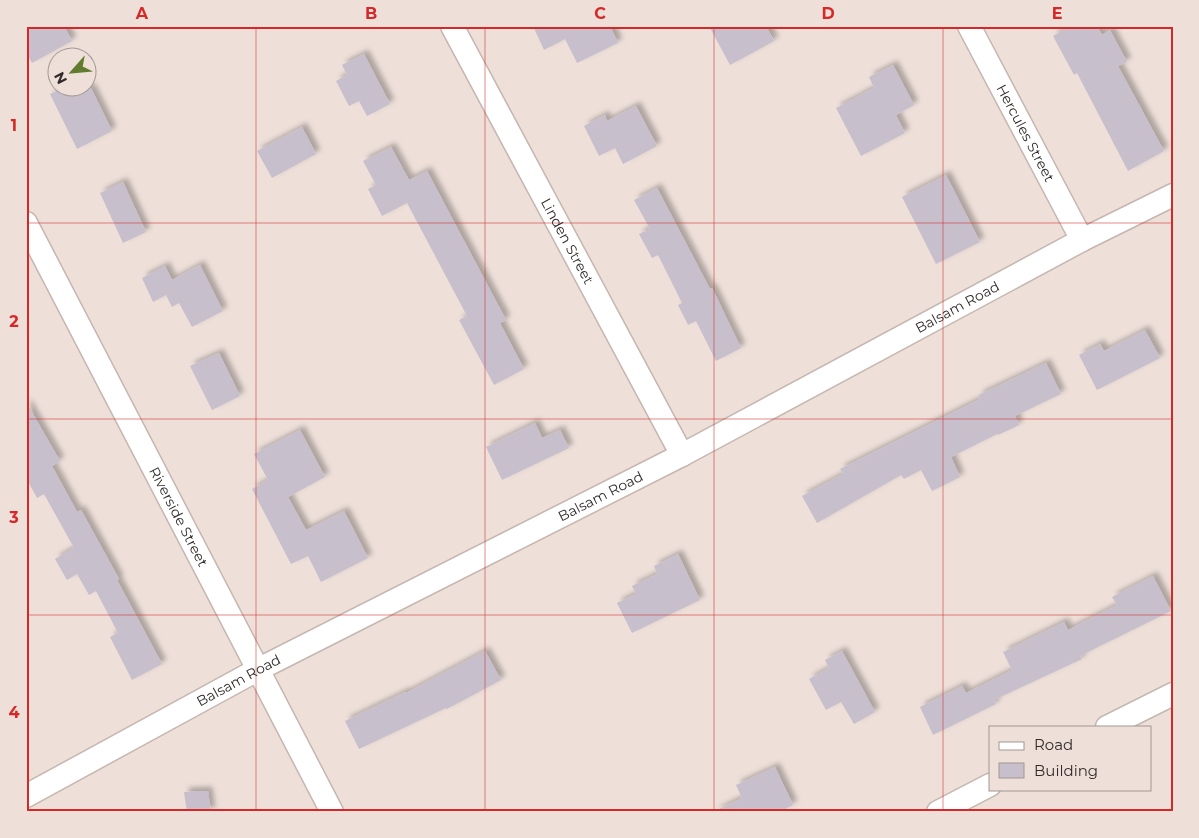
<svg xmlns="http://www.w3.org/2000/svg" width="1199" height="838" font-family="Montserrat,sans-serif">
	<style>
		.building { fill: #c7bfcb; filter: url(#shadow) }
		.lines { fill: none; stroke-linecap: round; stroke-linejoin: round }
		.street-casing { stroke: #c5b6b0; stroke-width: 25 }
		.street { stroke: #fff; stroke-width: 22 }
		.grid { fill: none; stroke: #d62828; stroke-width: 1; stroke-opacity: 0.55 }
		.labels { text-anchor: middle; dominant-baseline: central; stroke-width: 5; stroke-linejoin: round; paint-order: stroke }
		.street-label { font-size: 14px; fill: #312b29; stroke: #eedfd9 }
		.neatline { fill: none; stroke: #d62828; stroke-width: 2 }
		.grid-label { font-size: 16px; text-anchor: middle; font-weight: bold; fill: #d62828 }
	</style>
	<defs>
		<filter id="shadow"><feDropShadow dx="4.5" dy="-4.5" stdDeviation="2.5" flood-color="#0004"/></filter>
	</defs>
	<rect width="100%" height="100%" fill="#eedfd9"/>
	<path class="building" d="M 26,26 L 64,26 L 72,41 L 32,63 L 26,52 Z
		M 533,26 L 610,26 L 618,43 L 577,63 L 565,39 L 544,50 Z
		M 709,26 L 766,26 L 774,41 L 730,65 Z
		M 1071,26 L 1097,26 L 1102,35 L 1110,30 L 1127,62 L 1118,66 L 1164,151 L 1128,171 L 1077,73 L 1074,75 L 1053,36 Z
		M 364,54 L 390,104 L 367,116 L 359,101 L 349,106 L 336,81 L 347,75 L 342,65 Z
		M 893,65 L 914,105 L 896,115 L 905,133 L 861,156 L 836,108 L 874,88 L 869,77 Z
		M 63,88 L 91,88 L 112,131 L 77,149 L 50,94 Z
		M 636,106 L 657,146 L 623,164 L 615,148 L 599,156 L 584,126 L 605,115 L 607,121 Z
		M 302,127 L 316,154 L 272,178 L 257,151 Z
		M 391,147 L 409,180 L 427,171 L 506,320 L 500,323 L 524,369 L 494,385 L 459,320 L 467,316 L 407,203 L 382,216 L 368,189 L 376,185 L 363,161 Z
		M 946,175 L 980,242 L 936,264 L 902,197 Z
		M 123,182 L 146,232 L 123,243 L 100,193 Z
		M 657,188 L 710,289 L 712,288 L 741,348 L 716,361 L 696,321 L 688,325 L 678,305 L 682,303 L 658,255 L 652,258 L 639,234 L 650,229 L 634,200 Z
		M 200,265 L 223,311 L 192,327 L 179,303 L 172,307 L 166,295 L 153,302 L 142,278 L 165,266 L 172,280 Z
		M 1145,330 L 1160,358 L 1097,390 L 1079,355 L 1100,344 L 1104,351 Z
		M 219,353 L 240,396 L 212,410 L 190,366 Z
		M 1046,363 L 1061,394 L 1015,416 L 1019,425 L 998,435 L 997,434 L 951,457 L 960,477 L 932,491 L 921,470 L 904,479 L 901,475 L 817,523 L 802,496 L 843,474 L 840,469 L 980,399 L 979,395 Z
		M 26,402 L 60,461 L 52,466 L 77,512 L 81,510 L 119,579 L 117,580 L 162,664 L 132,680 L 110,637 L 118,633 L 96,591 L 89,595 L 77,574 L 67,580 L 55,559 L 74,548 L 44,494 L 37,498 L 26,478 Z
		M 535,423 L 542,438 L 560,430 L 569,448 L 502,480 L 486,447 Z
		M 300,430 L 325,477 L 288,497 L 306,530 L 344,511 L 368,558 L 321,582 L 308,556 L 291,564 L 252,489 L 268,480 L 254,454 Z
		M 678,554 L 700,600 L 632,633 L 617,603 L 636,594 L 632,586 L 657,574 L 654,566 Z
		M 1153,576 L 1171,611 L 1080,656 L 1082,659 L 994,700 L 996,704 L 933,735 L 920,707 L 962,686 L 966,693 L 1012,670 L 1003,652 L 1064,622 L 1068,630 L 1117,605 L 1112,597 Z
		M 485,651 L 501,680 L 447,709 L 446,708 L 359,749 L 345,721 L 405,692 L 406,693 Z
		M 842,651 L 875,712 L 854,724 L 841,702 L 826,710 L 809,679 L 829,668 L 825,660 Z
		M 775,767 L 793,805 L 779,812 L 713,812 L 742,798 L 736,785 Z
		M 208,791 L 211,812 L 187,812 L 184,792 Z"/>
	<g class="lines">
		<defs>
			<g id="street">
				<path id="s1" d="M 452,26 L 682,455"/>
				<path id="s2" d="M 969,26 L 1082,240"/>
				<path id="s3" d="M 26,223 L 332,812"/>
				<path d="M 1107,727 L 1173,694"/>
				<path id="s4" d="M 26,796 L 259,669 L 682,455 L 1082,240 L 1173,195"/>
				<path d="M 938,812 L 990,785"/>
			</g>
		</defs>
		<use href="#street" class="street-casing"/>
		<use href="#street" class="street"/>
	</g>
	<path class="grid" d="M 256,26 L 256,812M 485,26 L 485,812M 714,26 L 714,812M 943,26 L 943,812M 26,223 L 1173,223M 26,419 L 1173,419M 26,615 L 1173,615"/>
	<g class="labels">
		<g class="street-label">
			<text stroke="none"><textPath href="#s2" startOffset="121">Hercules Street</textPath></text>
			<text stroke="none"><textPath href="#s1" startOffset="244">Linden Street</textPath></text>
			<text stroke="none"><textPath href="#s4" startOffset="1052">Balsam Road</textPath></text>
			<text stroke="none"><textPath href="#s4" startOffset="648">Balsam Road</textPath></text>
			<text stroke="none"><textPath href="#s3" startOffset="331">Riverside Street</textPath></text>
			<text stroke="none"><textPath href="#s4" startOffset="242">Balsam Road</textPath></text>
		</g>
	</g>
	<rect width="1199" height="838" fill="none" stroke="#eedfd9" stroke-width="55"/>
	<rect x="989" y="726" width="162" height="65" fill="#eedfd9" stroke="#a29793"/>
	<rect x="999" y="742" width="25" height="8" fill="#ffffff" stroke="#a29793"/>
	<text x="1034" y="750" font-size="15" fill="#312b29">Road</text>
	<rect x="999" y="763" width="25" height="15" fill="#c7bfcb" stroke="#a29793"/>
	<text x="1034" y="776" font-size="15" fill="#312b29">Building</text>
	<g transform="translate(72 72) rotate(243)"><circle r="24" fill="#eedfd9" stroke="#a29793"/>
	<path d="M0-4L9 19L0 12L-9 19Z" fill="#627c2f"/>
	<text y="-8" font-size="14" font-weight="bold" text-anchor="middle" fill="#312b29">N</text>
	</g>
	<rect x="28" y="28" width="1144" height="782" class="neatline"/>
	<g class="grid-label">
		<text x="142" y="19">A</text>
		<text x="371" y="19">B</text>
		<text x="600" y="19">C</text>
		<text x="828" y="19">D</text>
		<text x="1057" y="19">E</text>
		<text x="14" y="131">1</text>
		<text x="14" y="327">2</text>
		<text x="14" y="523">3</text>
		<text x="14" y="718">4</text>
	</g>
</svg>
